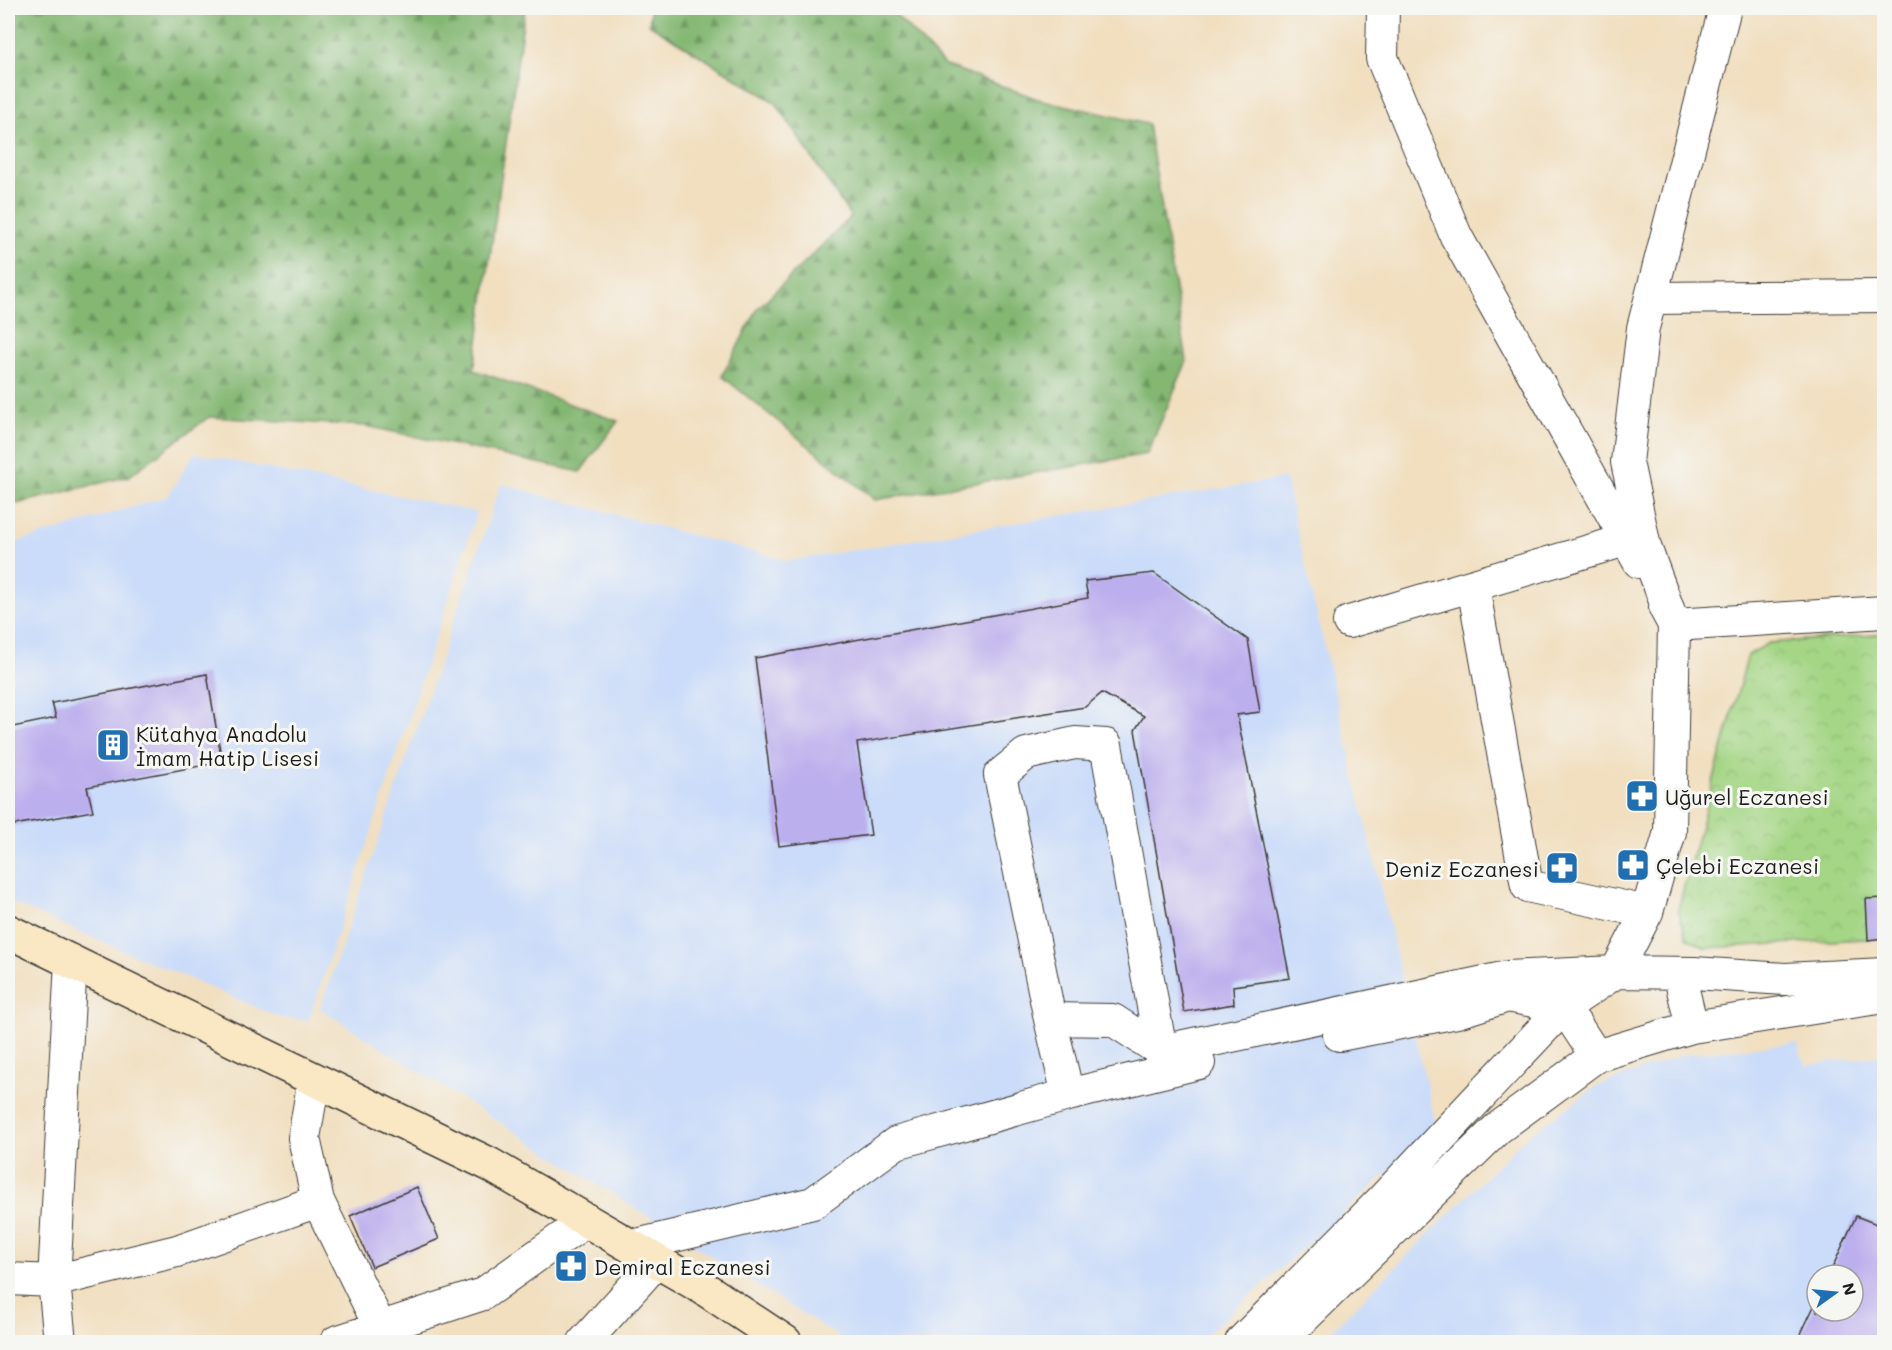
<svg xmlns="http://www.w3.org/2000/svg" width="1892" height="1350" font-family="Mali,sans-serif">
	<style>
		.built { fill: #cadcf9; fill-rule: evenodd }
		.forest { fill: url(#forest-firs); stroke: #506a47; stroke-width: 1.5 }
		.park { fill: url(#park-crowns); stroke: #607950; stroke-width: 1.5 }
		.building { fill: #bcafed }
		.lines { fill: none; stroke-linecap: round; stroke-linejoin: round }
		.street-casing { stroke: #3c3935; stroke-width: 34 }
		.secondary-casing { stroke: #3c3935; stroke-width: 36 }
		.street { stroke: #fff; stroke-width: 32 }
		.secondary { stroke: #fae7c3; stroke-width: 33 }
		.labels { text-anchor: middle; dominant-baseline: central; stroke-width: 6; stroke-linejoin: round; paint-order: stroke }
		.poi-label { font-size: 21px; fill: #1c1c1c; stroke: #f6f6f2; text-anchor: start }
	</style>
	<defs>
		<pattern id="forest-firs" width="22" height="20" patternUnits="userSpaceOnUse" patternTransform="scale(1.5)"><rect width="22" height="20" fill="#83b772"/><path d="M5 1l3.5 6h-7zM16 11l3.5 6h-7z" fill="#6a945d"/></pattern>
		<pattern id="park-crowns" width="20" height="18" patternUnits="userSpaceOnUse" patternTransform="scale(1.5)"><rect width="20" height="18" fill="#a4d685"/><path d="M2 6a3 3 0 1 1 6 0M12 15a3 3 0 1 1 6 0" fill="none" stroke="#8db772"/></pattern>
	</defs>
	<rect width="100%" height="100%" fill="#f6f6f2"/>
	<filter id="ink" filterUnits="userSpaceOnUse"><feTurbulence type="fractalNoise" baseFrequency=".0167" numOctaves="2"/><feDisplacementMap in="SourceGraphic" scale="12" xChannelSelector="R" yChannelSelector="G"/><feConvolveMatrix kernelMatrix="1 2 1 2 8 2 1 2 1" color-interpolation-filters="sRGB"/></filter>
	<filter id="wash" filterUnits="userSpaceOnUse"><feTurbulence type="fractalNoise" baseFrequency=".008" numOctaves="4" result="noise"/><feDisplacementMap in="SourceGraphic" scale="24" xChannelSelector="R" yChannelSelector="G"/><feGaussianBlur stdDeviation="1.35" result="paint"/><feColorMatrix in="noise" values="0 0 0 0 0 0 0 0 0 0 0 0 0 0 0 0 0 1.4 0 .05"/><feComposite in="paint" operator="in"/></filter>
	<g filter="url(#wash)">
		<rect width="100%" height="100%" fill="#f1dfc0"/>
		<path class="built" d="M 194,453 L 477,512 L 309,1020 L 281,1018 L 8,901 L 8,545 L 168,496 Z
			M 1285,478 L 1437,1129 L 1198,1342 L 847,1342 L 320,1009 L 501,484 L 788,561 Z
			M 1797,1043 L 1806,1065 L 1884,1055 L 1884,1342 L 1320,1342 L 1525,1138 L 1597,1086 L 1685,1054 ZM 1817,1275 L 1853,1275 L 1853,1311 L 1817,1311 Z"/>
		<path class="forest" d="M 8,8 L 525,8 L 474,370 L 618,421 L 580,472 L 366,426 L 209,417 L 129,476 L 8,506 Z
			M 651,8 L 889,8 L 944,65 L 1038,99 L 1148,124 L 1187,361 L 1147,454 L 875,500 L 722,376 L 758,308 L 851,217 L 776,103 L 649,24 Z"/>
		<path class="park" d="M 1884,634 L 1884,938 L 1705,948 L 1686,937 L 1678,909 L 1748,655 L 1769,643 Z"/>
		<g id="blocks">
			<path class="building" d="M 1154,573 L 1248,640 L 1260,712 L 1237,715 L 1290,978 L 1233,986 L 1234,1004 L 1184,1012 L 1135,730 L 1144,716 L 1102,693 L 1085,707 L 857,743 L 871,835 L 779,846 L 755,658 L 1088,598 L 1085,581 Z
				M 207,674 L 222,762 L 87,787 L 93,811 L 8,826 L 8,728 L 56,718 L 52,703 Z
				M 1884,898 L 1884,938 L 1868,940 L 1866,899 Z
				M 417,1187 L 439,1239 L 372,1267 L 350,1216 Z
				M 1856,1216 L 1884,1227 L 1884,1339 L 1883,1342 L 1797,1342 L 1817,1300 L 1817,1311 L 1853,1311 L 1853,1275 L 1829,1275 Z"/>
		</g>
	</g>
	<g filter="url(#ink)">
		<use href="#blocks" fill-opacity="0" stroke="#3c3935" stroke-width="1.5"/>
		<g class="lines">
			<defs>
				<path id="street" d="M 1383,8 L 1382,58 L 1456,236 L 1639,562
					M 1651,298 L 1884,296
					M 1473,586 L 1527,886 L 1647,912
					M 1665,608 L 1674,625 L 1884,612
					M 1349,622 L 1626,540
					M 1679,973 L 1692,1027
					M 1050,1019 L 1113,1020 L 1161,1051 L 1163,1064
					M 1339,1035 L 1457,1012 L 1508,996 L 1564,1007 L 1596,1056
					M 314,1079 L 304,1138 L 318,1201 L 380,1327
					M 1068,1095 L 1050,1019 L 1000,775 L 1026,754 L 1075,743 L 1106,745 L 1161,1051 L 1508,977 L 1616,972 L 1694,973 L 1785,979 L 1884,974
					M 632,1246 L 813,1203 L 896,1143 L 1068,1095 L 1199,1063
					M 8,1279 L 54,1281 L 177,1251 L 318,1201
					M 60,1342 L 54,1281 L 71,961
					M 336,1342 L 483,1294 L 587,1220
					M 584,1342 L 657,1261
					M 1241,1342 L 1380,1202 L 1564,1007 L 1616,972 L 1647,912 L 1670,832 L 1674,625 L 1645,547 L 1627,462 L 1643,328 L 1725,8
					M 1279,1342 L 1498,1128 L 1596,1056 L 1692,1027 L 1884,997"/>
				<path id="secondary" d="M 8,931 L 489,1164 L 705,1289 L 785,1342"/>
			</defs>
			<use href="#street" class="street-casing"/>
			<use href="#secondary" class="secondary-casing"/>
			<use href="#street" class="street"/>
			<use href="#secondary" class="secondary"/>
		</g>
	</g>
	<defs>
		<symbol id="building-square" viewBox="-11 -11 22 22"><rect x="-9" y="-9" width="18" height="18" rx="4" fill="#1f6fb2" stroke="#f6f6f2"/><path d="M-4-6H4V6H1V3H-1V6H-4ZM-2.5-4.3h1.7v1.8h-1.7ZM.8-4.3h1.7v1.8H.8ZM-2.5-1h1.7V.8h-1.7ZM.8-1h1.7V.8H.8Z" fill="#fff"/></symbol>
		<symbol id="pharmacy-square" viewBox="-11 -11 22 22"><rect x="-9" y="-9" width="18" height="18" rx="4" fill="#1f6fb2" stroke="#f6f6f2"/><path d="M-2-6h4v4h4v4h-4v4h-4v-4h-4v-4h4Z" fill="#fff"/></symbol>
	</defs>
	<g fill-rule="evenodd">
		<use href="#building-square" x="94" y="726" width="38" height="38"/>
		<use href="#pharmacy-square" x="1623" y="777" width="38" height="38"/>
		<use href="#pharmacy-square" x="1614" y="846" width="38" height="38"/>
		<use href="#pharmacy-square" x="1543" y="849" width="38" height="38"/>
		<use href="#pharmacy-square" x="552" y="1247" width="38" height="38"/>
	</g>
	<g class="labels">
		<g class="poi-label">
			<text x="136" y="733">Kütahya Anadolu<tspan x="136" dy="24">İmam Hatip Lisesi</tspan></text>
			<text x="1665" y="796">Uğurel Eczanesi</text>
			<text x="1656" y="865">Çelebi Eczanesi</text>
			<text x="1539" y="868" text-anchor="end">Deniz Eczanesi</text>
			<text x="594" y="1266">Demiral Eczanesi</text>
		</g>
	</g>
	<rect width="1892" height="1350" fill="none" stroke="#f6f6f2" stroke-width="30"/>
	<g transform="translate(1835 1293) rotate(75)"><circle r="28" fill="#f6f6f2" stroke="#9f9f9c" stroke-width="1.5"/>
	<path d="M0-4.5L10 22L0 15L-10 22Z" fill="#1f6fb2"/>
	<text y="-9" font-size="16" font-weight="bold" text-anchor="middle" fill="#1c1c1c">N</text>
	</g>
</svg>
